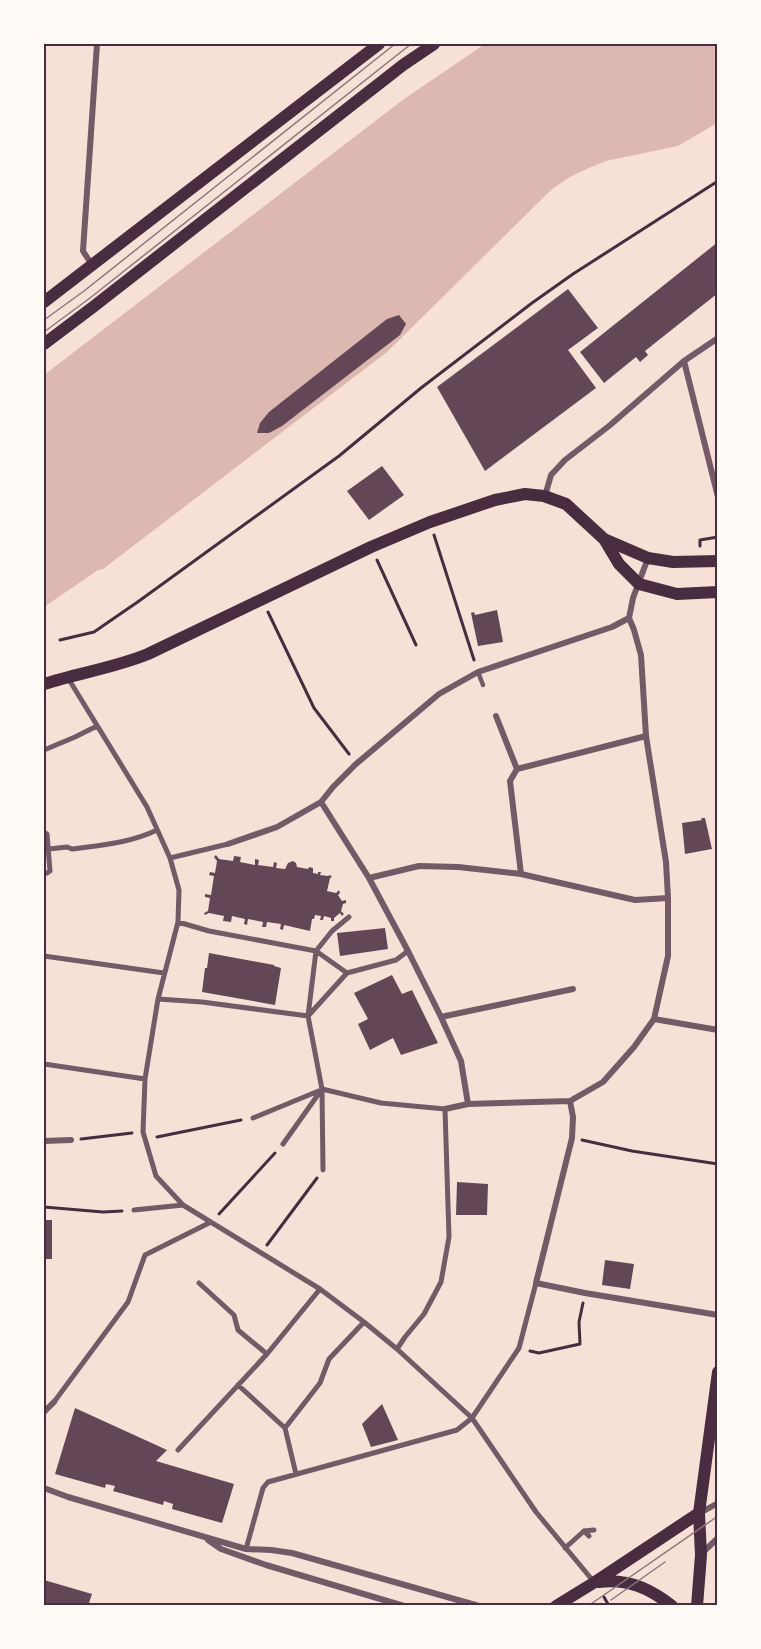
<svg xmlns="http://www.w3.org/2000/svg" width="761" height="1649" font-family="'Archivo Narrow',sans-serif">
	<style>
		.water { fill: #dcb8b0 }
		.building { fill: #644757 }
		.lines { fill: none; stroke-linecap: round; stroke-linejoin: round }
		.path { stroke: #4a2c40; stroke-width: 3 }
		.service { stroke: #755966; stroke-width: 4.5 }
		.pedestrian { stroke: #755966; stroke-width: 5 }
		.minor { stroke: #755966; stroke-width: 6 }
		.secondary { stroke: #4a2c40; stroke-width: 12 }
		.tram { stroke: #8f747c; stroke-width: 1.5 }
		.neatline { fill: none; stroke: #4a2c40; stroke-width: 2 }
	</style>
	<rect width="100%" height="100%" fill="#f7e1d7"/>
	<path class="water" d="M 485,44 L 717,44 L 717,123 L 678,146 L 606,161 L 591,167 L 570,177 L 552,189 L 387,352 L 103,569 L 98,570 L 44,607 L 44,375 L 404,99 Z"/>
	<path class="building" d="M 718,242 L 718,293 L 645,351 L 648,355 L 640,362 L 636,357 L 604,383 L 580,352 Z
		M 568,289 L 598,328 L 568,350 L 596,388 L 485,471 L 437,387 Z
		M 399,315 L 406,324 L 400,335 L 282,426 L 269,433 L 257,433 L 260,423 L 269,412 L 387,319 Z
		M 382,466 L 404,495 L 369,520 L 347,491 Z
		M 497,610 L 503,642 L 478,646 L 471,613 L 474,612 L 475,615 Z
		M 701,818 L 705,818 L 712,849 L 685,854 L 682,823 L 702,820 Z
		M 216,855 L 219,859 L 233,861 L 234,856 L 241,857 L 240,862 L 255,865 L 255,859 L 259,860 L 258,865 L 273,867 L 274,862 L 277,863 L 276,868 L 285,869 L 288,863 L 293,861 L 296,863 L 297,867 L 308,869 L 309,867 L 313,868 L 313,873 L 318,874 L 318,872 L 321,872 L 320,875 L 328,876 L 330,875 L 332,877 L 330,878 L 327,891 L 336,893 L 339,890 L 340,893 L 338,895 L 342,901 L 346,900 L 346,903 L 343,904 L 341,911 L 344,914 L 342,916 L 340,913 L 334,918 L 334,921 L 331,921 L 331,918 L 324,916 L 323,920 L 320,920 L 321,916 L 315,915 L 314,919 L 312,919 L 310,931 L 284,925 L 283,930 L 280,929 L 281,924 L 267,922 L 266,927 L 262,927 L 263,922 L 248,919 L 247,925 L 244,924 L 245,919 L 232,916 L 231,922 L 223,921 L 224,916 L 209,913 L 205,915 L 204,913 L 208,911 L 210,898 L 205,897 L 205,894 L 211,895 L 214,876 L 209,875 L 210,872 L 215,873 L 217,861 L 214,857 Z
		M 385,928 L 388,949 L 340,956 L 337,933 Z
		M 209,953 L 274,965 L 274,966 L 281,968 L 275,1005 L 202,992 L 205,968 L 207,968 Z
		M 392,975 L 402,994 L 412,990 L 438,1043 L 401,1055 L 393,1038 L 370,1050 L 358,1024 L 368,1019 L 354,993 Z
		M 457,1182 L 488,1184 L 487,1215 L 456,1215 Z
		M 44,1220 L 52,1220 L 52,1259 L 44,1259 Z
		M 605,1260 L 634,1264 L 630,1289 L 602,1285 Z
		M 382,1404 L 398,1440 L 371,1447 L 362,1424 Z
		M 75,1408 L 167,1450 L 156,1461 L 234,1484 L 222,1523 L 172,1509 L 173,1504 L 164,1501 L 163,1505 L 113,1491 L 115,1486 L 106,1484 L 105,1488 L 55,1474 Z
		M 44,1580 L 92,1594 L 88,1606 L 44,1606 Z"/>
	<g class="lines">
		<path class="path" d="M 434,535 L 474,660
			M 700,546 L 700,540 L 718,537
			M 377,560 L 416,645
			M 268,612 L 314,708 L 349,754
			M 60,640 L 94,632 L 139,601 L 339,456 L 421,388 L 532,303 L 573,274 L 718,181
			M 157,1137 L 241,1120
			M 81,1139 L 132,1133
			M 582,1140 L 632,1151 L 718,1164
			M 44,1207 L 103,1212 L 122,1211
			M 219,1214 L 275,1153
			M 267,1245 L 317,1178
			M 530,1351 L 539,1353 L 580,1344 L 579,1322 L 583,1303
			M 604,1597 L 609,1606"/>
		<path class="service" d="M 478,672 L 483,685"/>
		<path class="pedestrian" d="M 68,678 L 147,807 L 170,858 L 179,890 L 178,922 L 158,999 L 145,1079 L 143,1132 L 156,1176 L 183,1205 L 320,1289 L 364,1322 L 397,1349 L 472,1418 L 536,1512 L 594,1582
			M 44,750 L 75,737 L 97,726
			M 44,832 L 47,834 L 50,871 L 47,873
			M 49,849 L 67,847 L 72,849 C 102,845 130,843 157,830
			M 170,858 L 228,844
			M 178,922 L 209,931 L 316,951 L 347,973
			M 44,956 L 164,973
			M 158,999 L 202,1002 L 308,1016 L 347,973 L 396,960 L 408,951
			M 44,1064 L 145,1079
			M 253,1118 L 321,1090
			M 283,1144 L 322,1089 L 381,1103 L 445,1109 L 449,1237 L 441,1282 L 424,1314 L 405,1337 L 397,1349
			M 323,1170 L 322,1089 L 308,1016 L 316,951 L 332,931 L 349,917
			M 134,1210 L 183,1205
			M 199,1283 L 234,1315 L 238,1330 L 267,1354
			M 238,1385 L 285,1428 L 296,1474
			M 54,1402 L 128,1302 L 145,1255 L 211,1222
			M 285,1428 L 320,1383 L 329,1359 L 364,1322
			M 178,1450 L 267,1354 L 320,1289
			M 584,1531 L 594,1530
			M 565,1548 L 584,1531 L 589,1536
			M 246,1549 L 263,1488 L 268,1482 L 457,1430 L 472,1418 L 519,1348 L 536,1283"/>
		<path class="minor" d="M 92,265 L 83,251 L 97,44
			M 684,361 L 718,497
			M 545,496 L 551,475 L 565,460 L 609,426 L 684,361 L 718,338
			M 629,618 L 633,598 L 648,558
			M 496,716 L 517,769 L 510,781 L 521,874
			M 517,769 L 646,736
			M 321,802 L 369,878 L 408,951 L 441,1017 L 461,1061 L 468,1104
			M 228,844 L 277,827 L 321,802 L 333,787 L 356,764 L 439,694 L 478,672 L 612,627 L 629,618
			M 369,878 L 419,866 L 458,867 L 521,874 L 635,900 L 668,898
			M 441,1017 L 573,989
			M 654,1019 L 718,1030
			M 570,1101 L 603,1082 L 634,1047 L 654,1019 L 668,956 L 668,898 L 666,862 L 646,736 L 641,655 L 634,630 L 629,618
			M 570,1101 L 573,1117 L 572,1138 L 536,1283 L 585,1293 L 718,1315
			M 445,1109 L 468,1104 L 570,1101
			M 44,1141 L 71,1140
			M 44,1412 L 54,1402
			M 44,1488 L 68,1497 L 246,1549 L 271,1550 L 292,1553 L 479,1606
			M 700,1513 L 718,1503
			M 208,1540 L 221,1549 L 266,1565 L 404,1606
			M 701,1554 L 718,1538"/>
		<path class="secondary" d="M 44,302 L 379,44
			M 44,344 L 93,307 L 403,65 L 434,44
			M 604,539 L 648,558 L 673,562 L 718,561
			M 44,684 C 78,673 114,668 148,654 L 371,547 L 430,522 L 495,500 L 525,494 L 544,496 L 566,504 L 604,539 L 619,564 L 639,584 L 677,594 L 718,592
			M 599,1582 C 627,1578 650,1588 672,1606
			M 556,1606 L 595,1582 L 699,1513
			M 697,1606 L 701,1555 L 699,1513 L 718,1372"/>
		<path class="tram" d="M 44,320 L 84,291 L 395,44
			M 44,332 L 90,298 L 411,44
			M 611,1600 L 665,1562
			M 588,1606 L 718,1516"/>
	</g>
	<rect width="761" height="1649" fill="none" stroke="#fffaf5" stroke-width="90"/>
	<rect x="45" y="45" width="671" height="1559" class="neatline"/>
</svg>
